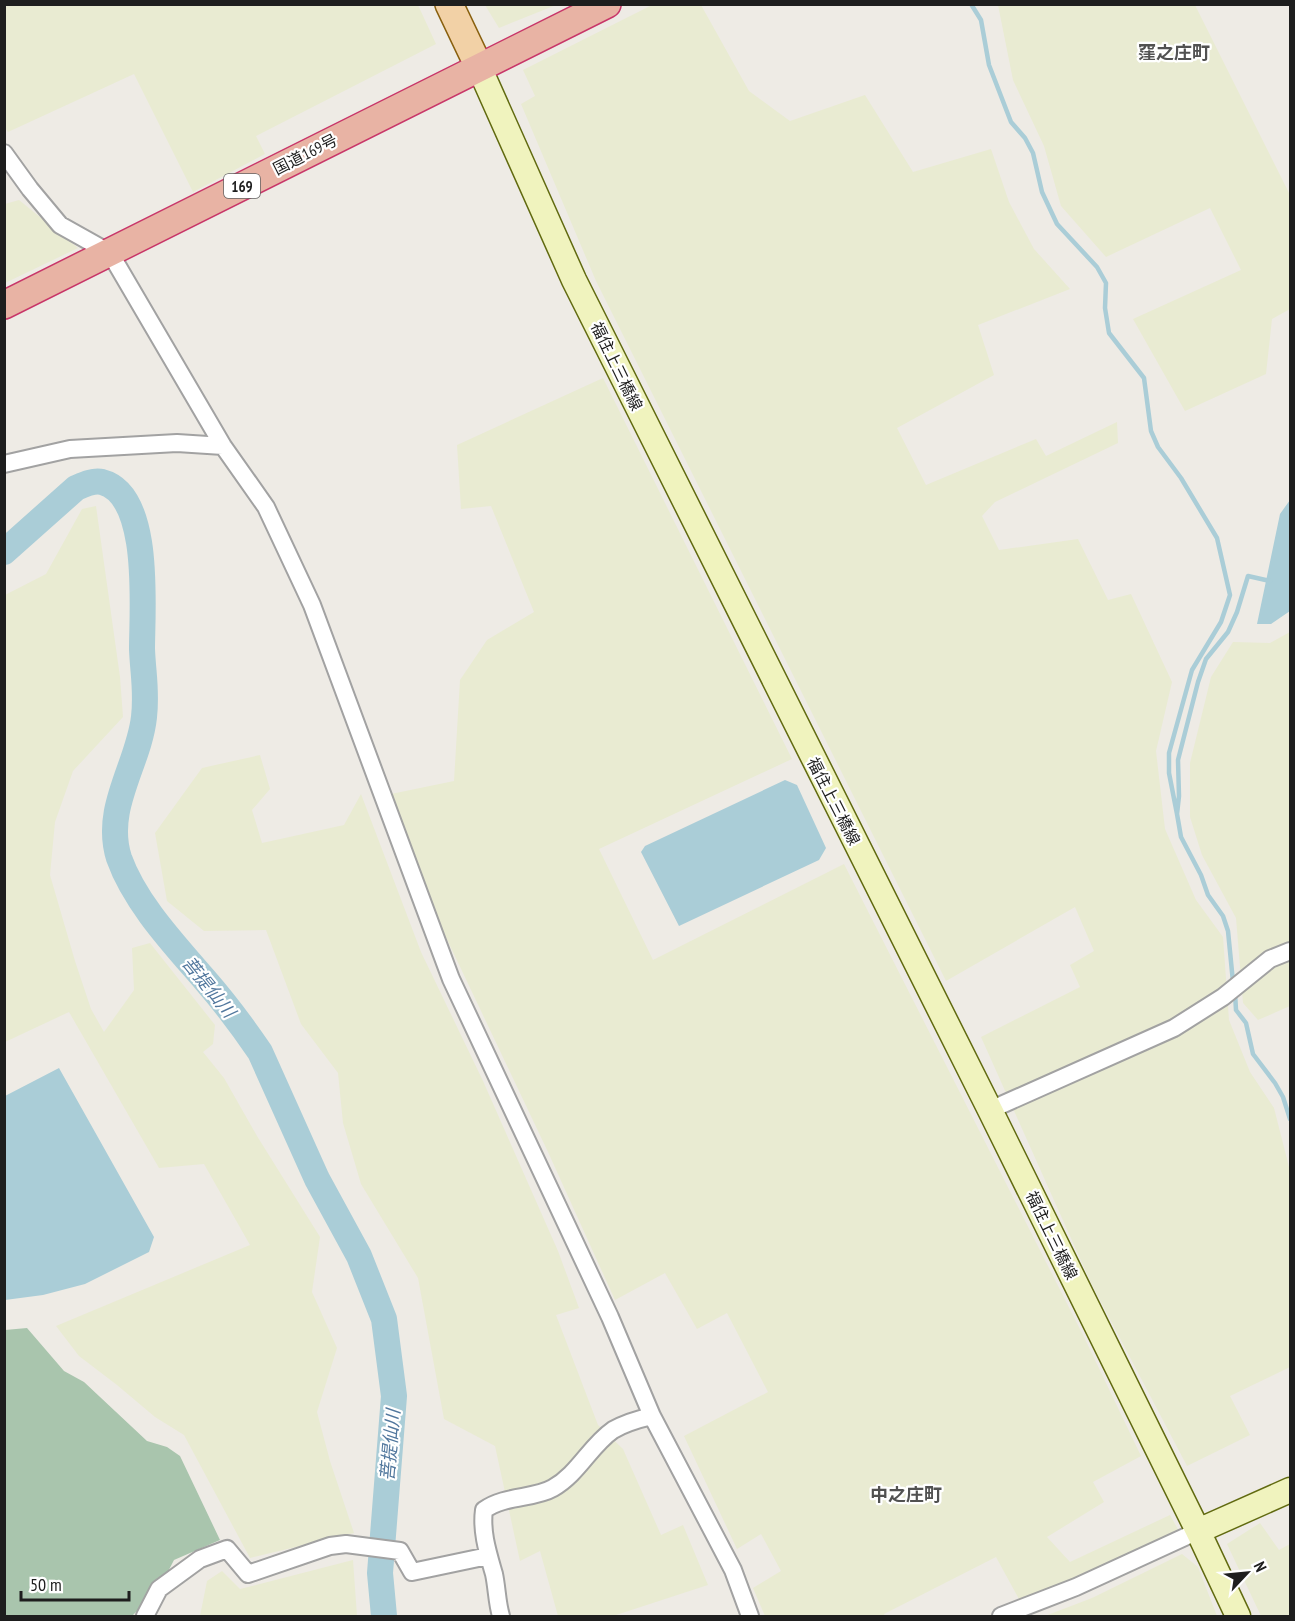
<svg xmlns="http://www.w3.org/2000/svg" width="1295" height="1621" font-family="'PT Sans Narrow','Noto Sans JP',sans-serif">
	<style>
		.farmland { fill: #e9ebd2 }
		.cemetery { fill: #a9c5ad }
		.water { fill: #aacdd7 }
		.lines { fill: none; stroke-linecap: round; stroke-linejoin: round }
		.stream { stroke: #aacdd7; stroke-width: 4.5 }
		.river { stroke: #aacdd7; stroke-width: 26 }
		.minor-casing { stroke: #a2a2a2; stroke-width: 20 }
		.secondary-casing { stroke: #616a10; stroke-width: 27 }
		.primary-casing { stroke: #89600f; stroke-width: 30 }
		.trunk-casing { stroke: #c83669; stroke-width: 30 }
		.minor { stroke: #fff; stroke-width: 16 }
		.secondary { stroke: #f0f3be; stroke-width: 24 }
		.primary { stroke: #f2d1a6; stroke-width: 27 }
		.trunk { stroke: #e8b3a4; stroke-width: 27 }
		.labels { text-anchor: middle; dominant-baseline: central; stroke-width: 4.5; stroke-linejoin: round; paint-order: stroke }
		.shield { fill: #fff; stroke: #626262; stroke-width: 1.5 }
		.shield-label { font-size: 15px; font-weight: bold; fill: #1e1e1e }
		.street-label { font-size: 16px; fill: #1e1e1e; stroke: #fff }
		.neighbourhood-label { font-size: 18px; font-weight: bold; fill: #515151; stroke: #fff }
		.water-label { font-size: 18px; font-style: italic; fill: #51779d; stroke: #fff }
	</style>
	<rect width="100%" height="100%" fill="#eeebe5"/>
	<path class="farmland" d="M 4,5 L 418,5 L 436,44 L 256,136 L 265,154 L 193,192 L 134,74 L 8,132 L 4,126 Z
		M 485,5 L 556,5 L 499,28 Z
		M 652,5 L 701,5 L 749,91 L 790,121 L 865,95 L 913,172 L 991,149 L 1009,202 L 1034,249 L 1070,289 L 978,325 L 994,375 L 897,428 L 926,485 L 1036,439 L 1046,456 L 1117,422 L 1118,443 L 995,502 L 982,516 L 999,550 L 1078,539 L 1108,600 L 1131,594 L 1172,682 L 1156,751 L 1165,829 L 1196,900 L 1223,937 L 1229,1020 L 1250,1072 L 1274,1108 L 1290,1171 L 1290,1367 L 1230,1396 L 1250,1435 L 1187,1466 L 1091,1283 L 981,1037 L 1080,987 L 1070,965 L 1094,951 L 1075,907 L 946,981 L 596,281 L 521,104 L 535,96 L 523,70 Z
		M 998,5 L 1195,5 L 1290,195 L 1290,309 L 1272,319 L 1266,374 L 1185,411 L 1133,319 L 1241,270 L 1210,208 L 1106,257 L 1061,206 L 1044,146 L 1013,80 Z
		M 19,200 L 78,248 L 5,283 L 5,204 Z
		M 603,378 L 792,759 L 599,849 L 653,960 L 844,864 L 1084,1337 L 1141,1456 L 1093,1482 L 1104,1502 L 1047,1537 L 1070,1562 L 1170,1515 L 1180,1533 L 1077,1577 L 1019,1599 L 996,1557 L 884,1614 L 885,1616 L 765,1616 L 753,1588 L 781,1571 L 761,1534 L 737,1549 L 684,1436 L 768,1392 L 727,1313 L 697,1329 L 665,1273 L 615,1300 L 548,1152 L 434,912 L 391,794 L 454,781 L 460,680 L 487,640 L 534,612 L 491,506 L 461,509 L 457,445 Z
		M 96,506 L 120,677 L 123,717 L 73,771 L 55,822 L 50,875 L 75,961 L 91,1009 L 104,1032 L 134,990 L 132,948 L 150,943 L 215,1025 L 213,1044 L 203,1052 L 224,1078 L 257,1136 L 320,1237 L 312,1292 L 337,1348 L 317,1412 L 330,1461 L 354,1533 L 250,1558 L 184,1435 L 155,1417 L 117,1385 L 79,1356 L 56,1326 L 250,1245 L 204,1164 L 159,1168 L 69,1012 L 5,1042 L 5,595 L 46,574 L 82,509 Z
		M 1290,632 L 1290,1006 L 1258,1020 L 1243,1003 L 1236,918 L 1202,855 L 1190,817 L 1190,763 L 1211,677 L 1233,642 L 1270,643 Z
		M 260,755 L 270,789 L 252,810 L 262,843 L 344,825 L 361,794 L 421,952 L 483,1081 L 558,1251 L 579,1308 L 556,1315 L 598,1425 L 623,1449 L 661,1535 L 683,1525 L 708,1585 L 613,1616 L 558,1616 L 540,1551 L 520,1561 L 495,1446 L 444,1419 L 418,1278 L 361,1184 L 343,1123 L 338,1073 L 301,1024 L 266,930 L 204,931 L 167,901 L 155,833 L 202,768 Z
		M 1260,1523 L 1279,1550 L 1290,1544 L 1290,1616 L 1261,1616 L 1227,1544 Z
		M 1182,1554 L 1198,1567 L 1217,1616 L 1045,1616 L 1092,1598 Z
		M 353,1560 L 357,1616 L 200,1616 L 207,1581 L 222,1571 L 240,1589 Z"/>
	<path class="cemetery" d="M 27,1328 L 64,1371 L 84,1382 L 147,1441 L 167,1447 L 180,1456 L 220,1540 L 174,1560 L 159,1589 L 132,1616 L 5,1616 L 5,1330 Z"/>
	<path class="water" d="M 1290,500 L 1290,611 L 1271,624 L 1257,624 L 1280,514 Z
		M 785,780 L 797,785 L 826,848 L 819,860 L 679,926 L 641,852 L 645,846 Z
		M 59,1068 L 154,1237 L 149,1252 L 85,1284 L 43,1295 L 5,1300 L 5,1096 Z"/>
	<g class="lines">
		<path class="stream" d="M 971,4 L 981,20 L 989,65 L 1011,122 L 1025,138 L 1033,153 L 1042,192 L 1057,224 L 1097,267 L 1106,283 L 1105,308 L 1109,333 L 1144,378 L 1151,431 L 1158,447 L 1181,478 L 1217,538 L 1230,595 L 1221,622 L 1192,670 L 1169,753 L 1169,773 L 1177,814
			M 1233,982 L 1228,931 L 1223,916 L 1208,895 L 1201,875 L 1181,837 L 1177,814 L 1179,796 L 1178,760 L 1198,682 L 1206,659 L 1228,632 L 1237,612 L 1248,576 L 1270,581
			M 1235,993 L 1236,1010 L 1246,1023 L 1253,1054 L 1275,1083 L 1283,1097 L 1290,1119"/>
		<path class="river" d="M 4,552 L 76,488 C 83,485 93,480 102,482 C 152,495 142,609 142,649 C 143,674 147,691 144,717 C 139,764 103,808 119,858 C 135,903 174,944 205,980 C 225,1003 243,1027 260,1052 L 317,1179 L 359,1256 L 384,1319 L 394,1396 L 380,1573 L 384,1616"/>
		<defs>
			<path id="minor" d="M 4,153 L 30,189 L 60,225 L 110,253 L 223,446 L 266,507 L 312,605 L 451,979 L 610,1317 L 652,1416 L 733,1570 L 750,1616
				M 4,464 L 70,449 L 177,443 L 223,446
				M 990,1110 L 1174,1028 L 1223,997 L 1270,959 L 1290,951
				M 145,1616 L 159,1589 L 200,1559 L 227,1549 L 248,1574 L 330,1546 L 346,1544 L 400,1551 L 412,1572 L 488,1556
				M 501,1616 C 497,1603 497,1588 494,1574 C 488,1553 481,1532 484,1510 C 505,1495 534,1499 553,1488 C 578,1474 590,1446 613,1430 C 625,1423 639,1419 652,1416
				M 1001,1616 L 1076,1587 L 1198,1531"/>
			<path id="secondary" d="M 479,67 L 574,280 L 990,1110 L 1198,1531 L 1238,1616
				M 1198,1531 L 1290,1490"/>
			<path id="primary" d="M 449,4 L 479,67"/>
			<path id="trunk" d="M 4,305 L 607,4"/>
		</defs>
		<use href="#minor" class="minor-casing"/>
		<use href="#secondary" class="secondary-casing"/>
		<use href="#primary" class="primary-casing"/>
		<use href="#trunk" class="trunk-casing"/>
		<use href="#minor" class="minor"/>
		<use href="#secondary" class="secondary"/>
		<use href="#primary" class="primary"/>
		<use href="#trunk" class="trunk"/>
	</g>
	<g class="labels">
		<rect class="shield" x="224" y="174" width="36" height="24" rx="4.5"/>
		<g class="shield-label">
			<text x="242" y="186">169</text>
		</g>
		<g class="street-label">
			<text transform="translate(305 154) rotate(-27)">国道169号</text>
			<text transform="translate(617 366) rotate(64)">福住上三橋線</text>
			<text transform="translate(834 801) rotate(63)">福住上三橋線</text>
			<text transform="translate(1052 1235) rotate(64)">福住上三橋線</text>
		</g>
		<g class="neighbourhood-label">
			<text x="1174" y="52">窪之庄町</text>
			<text x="906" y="1494">中之庄町</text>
		</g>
		<g class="water-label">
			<text transform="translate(209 987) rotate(51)">菩提仙川</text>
			<text transform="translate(390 1445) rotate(-85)">菩提仙川</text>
		</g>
	</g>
	<rect width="1295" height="1621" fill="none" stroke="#1e1e1e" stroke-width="12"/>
	<g transform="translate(1247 1573) rotate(64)" stroke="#ffffff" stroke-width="4.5" paint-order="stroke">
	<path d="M0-4.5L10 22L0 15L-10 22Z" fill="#1e1e1e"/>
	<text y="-9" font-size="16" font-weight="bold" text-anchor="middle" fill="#1e1e1e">N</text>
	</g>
	<path d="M21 1591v9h108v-9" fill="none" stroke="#1e1e1e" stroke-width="3"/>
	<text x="30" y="1591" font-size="18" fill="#1e1e1e" stroke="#ffffff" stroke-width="4.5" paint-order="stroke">50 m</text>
</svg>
